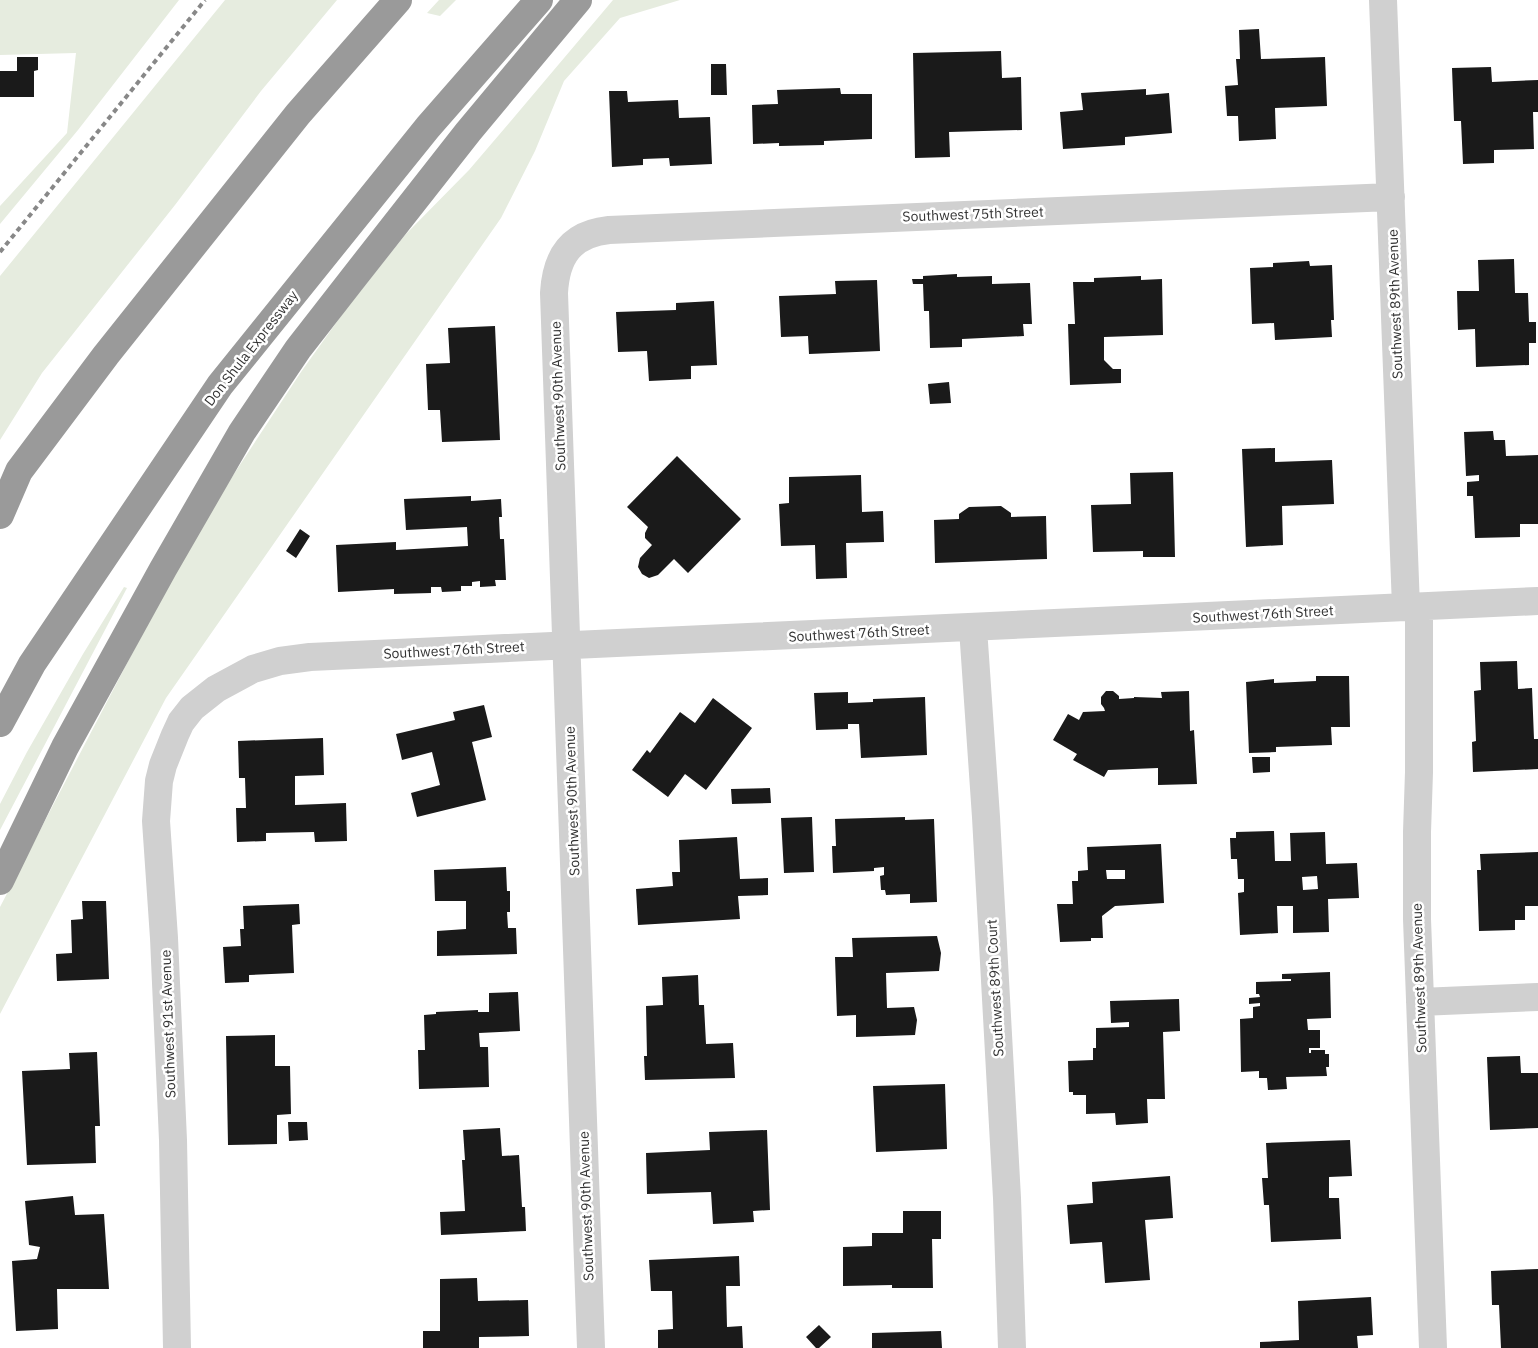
<svg xmlns="http://www.w3.org/2000/svg" width="1538" height="1348" font-family="'IBM Plex Sans',sans-serif">
	<style>
		.green { fill: #e6ecdf }
		.building { fill: #1a1a1a; fill-rule: evenodd }
		.lines { fill: none; stroke-linecap: round; stroke-linejoin: round }
		.minor { stroke: #d0d0d0; stroke-width: 28 }
		.highway { stroke: #9a9a9a; stroke-width: 28 }
		.rail { stroke: #888; stroke-width: 4; stroke-dasharray: 5 4; stroke-linecap: butt }
		.labels { text-anchor: middle; dominant-baseline: central; stroke-width: 5; stroke-linejoin: round; paint-order: stroke }
		.street-label { font-size: 14px; fill: #333; stroke: #fff }
	</style>
	<rect width="100%" height="100%" fill="#fff"/>
	<path class="green" d="M 0,0 L 179,0 L 78,130 L 0,224 L 0,206 L 67,133 L 76,53 L 0,55 Z
		M 225,0 L 337,0 L 261,91 L 175,205 L 42,373 L 0,440 L 0,276 Z
		M 439,0 L 456,0 L 440,16 L 427,13 Z
		M 613,0 L 680,0 L 620,18 L 564,81 L 535,151 L 501,218 L 166,698 L 0,1014 L 0,907 L 160,600 L 228,483 L 301,372 L 346,309 L 405,235 L 469,170 L 510,122 Z
		M 124,587 L 127,588 L 0,830 L 0,804 L 27,752 L 83,654 Z"/>
	<path class="building" d="M 1259,29 L 1261,59 L 1325,57 L 1327,106 L 1275,108 L 1276,139 L 1239,141 L 1238,116 L 1227,116 L 1225,86 L 1238,85 L 1236,59 L 1240,59 L 1239,30 Z
		M 1001,51 L 1002,78 L 1021,77 L 1022,130 L 949,132 L 950,157 L 915,158 L 913,53 Z
		M 17,57 L 38,57 L 38,70 L 34,71 L 34,97 L 0,97 L 0,71 L 17,71 Z
		M 711,64 L 726,64 L 727,95 L 711,95 Z
		M 1491,67 L 1492,82 L 1538,80 L 1538,112 L 1533,112 L 1534,149 L 1494,150 L 1494,163 L 1463,164 L 1461,121 L 1454,121 L 1452,68 Z
		M 840,88 L 841,94 L 872,94 L 872,139 L 824,141 L 824,145 L 779,146 L 779,143 L 753,144 L 752,105 L 778,104 L 777,90 Z
		M 1146,89 L 1146,95 L 1169,93 L 1172,133 L 1125,137 L 1125,145 L 1063,149 L 1060,112 L 1083,110 L 1081,93 Z
		M 609,91 L 627,91 L 628,102 L 678,100 L 679,118 L 710,117 L 712,164 L 670,166 L 669,158 L 643,159 L 643,165 L 612,167 Z
		M 1514,259 L 1515,293 L 1528,293 L 1529,322 L 1536,322 L 1536,343 L 1529,343 L 1529,365 L 1476,367 L 1475,329 L 1458,330 L 1457,291 L 1479,291 L 1478,260 Z
		M 1309,261 L 1310,266 L 1332,265 L 1334,320 L 1331,320 L 1332,337 L 1275,340 L 1274,323 L 1252,324 L 1250,268 L 1273,267 L 1273,263 Z
		M 957,274 L 957,277 L 992,276 L 992,284 L 1030,283 L 1032,324 L 1023,324 L 1024,336 L 962,339 L 962,347 L 930,348 L 929,311 L 924,311 L 923,284 L 913,284 L 912,279 L 923,279 L 923,276 Z
		M 1141,276 L 1141,280 L 1162,279 L 1163,335 L 1104,337 L 1104,360 L 1113,369 L 1121,369 L 1121,383 L 1070,385 L 1068,324 L 1075,324 L 1073,282 L 1094,282 L 1094,278 Z
		M 877,280 L 880,351 L 809,354 L 808,336 L 781,337 L 779,296 L 836,294 L 835,281 Z
		M 714,301 L 717,365 L 691,366 L 691,379 L 649,381 L 647,351 L 618,352 L 616,312 L 676,310 L 676,303 Z
		M 495,326 L 500,440 L 442,442 L 440,410 L 428,410 L 426,364 L 450,363 L 448,328 Z
		M 949,382 L 951,403 L 930,404 L 928,384 Z
		M 1493,431 L 1494,440 L 1505,440 L 1506,456 L 1538,455 L 1538,524 L 1520,524 L 1520,537 L 1475,538 L 1473,496 L 1467,496 L 1467,482 L 1479,481 L 1479,475 L 1466,476 L 1464,432 Z
		M 1275,448 L 1275,462 L 1332,460 L 1334,504 L 1282,506 L 1283,545 L 1246,547 L 1242,449 Z
		M 677,456 L 741,519 L 688,573 L 674,559 L 658,575 L 649,578 L 642,574 L 638,567 L 640,558 L 652,545 L 645,538 L 645,533 L 648,527 L 627,507 Z
		M 1173,472 L 1175,557 L 1143,557 L 1143,551 L 1093,552 L 1091,505 L 1131,504 L 1130,473 Z
		M 861,475 L 862,512 L 883,511 L 884,542 L 846,543 L 847,578 L 816,579 L 815,545 L 781,546 L 779,504 L 789,503 L 789,477 Z
		M 471,496 L 471,501 L 501,499 L 502,517 L 499,517 L 500,539 L 504,539 L 506,580 L 495,580 L 496,586 L 480,587 L 480,581 L 472,582 L 472,586 L 461,586 L 461,591 L 442,592 L 441,587 L 431,587 L 431,593 L 394,594 L 394,589 L 338,592 L 336,545 L 396,542 L 396,550 L 468,546 L 467,527 L 406,530 L 404,499 Z
		M 1001,506 L 1011,513 L 1011,517 L 1046,516 L 1047,559 L 935,563 L 934,520 L 959,519 L 959,514 L 969,507 Z
		M 300,529 L 310,536 L 296,558 L 286,551 Z
		M 1517,661 L 1518,689 L 1532,688 L 1534,739 L 1538,739 L 1538,769 L 1473,772 L 1472,742 L 1476,741 L 1474,691 L 1481,690 L 1480,662 Z
		M 1316,676 L 1349,676 L 1350,727 L 1331,727 L 1332,745 L 1276,747 L 1276,752 L 1249,753 L 1246,682 L 1274,679 L 1274,683 L 1316,681 Z
		M 1106,691 L 1113,691 L 1119,696 L 1119,699 L 1134,698 L 1134,697 L 1162,698 L 1161,692 L 1189,691 L 1190,731 L 1194,730 L 1197,784 L 1158,785 L 1158,768 L 1108,770 L 1104,777 L 1073,760 L 1077,754 L 1053,740 L 1068,714 L 1079,720 L 1083,712 L 1105,711 L 1104,708 L 1101,704 L 1101,697 Z
		M 848,692 L 848,703 L 873,702 L 873,699 L 925,697 L 927,755 L 861,758 L 859,724 L 848,724 L 848,729 L 816,730 L 814,693 Z
		M 713,698 L 752,728 L 706,790 L 685,774 L 668,797 L 632,770 L 647,750 L 650,753 L 680,712 L 695,723 Z
		M 484,705 L 492,737 L 472,742 L 486,800 L 417,817 L 411,793 L 440,785 L 432,752 L 402,760 L 396,734 L 455,720 L 453,712 Z
		M 323,738 L 324,775 L 295,776 L 295,805 L 346,803 L 347,841 L 315,842 L 314,832 L 266,833 L 266,841 L 237,842 L 236,808 L 246,808 L 245,778 L 239,778 L 238,741 Z
		M 1252,757 L 1270,757 L 1270,772 L 1253,773 Z
		M 770,788 L 771,803 L 732,804 L 731,789 Z
		M 812,817 L 814,872 L 784,873 L 781,818 Z
		M 905,817 L 905,820 L 934,819 L 937,902 L 910,903 L 910,894 L 886,895 L 885,890 L 881,890 L 880,876 L 884,875 L 884,867 L 874,868 L 874,871 L 833,873 L 832,846 L 836,846 L 835,819 Z
		M 1274,831 L 1275,861 L 1291,861 L 1290,833 L 1325,832 L 1326,864 L 1357,863 L 1359,898 L 1328,899 L 1329,932 L 1293,933 L 1293,906 L 1277,906 L 1278,933 L 1240,935 L 1238,893 L 1244,892 L 1244,879 L 1238,879 L 1237,859 L 1231,859 L 1230,838 L 1236,838 L 1236,832 ZM 1317,876 L 1318,889 L 1303,890 L 1302,877 Z
		M 737,837 L 740,879 L 768,878 L 768,895 L 738,896 L 740,919 L 638,925 L 636,889 L 673,886 L 672,872 L 680,872 L 679,840 Z
		M 1161,844 L 1164,903 L 1115,906 L 1102,916 L 1103,938 L 1091,938 L 1091,941 L 1060,942 L 1057,904 L 1073,904 L 1072,881 L 1078,881 L 1078,871 L 1088,870 L 1087,847 ZM 1106,870 L 1125,870 L 1125,879 L 1107,879 Z
		M 1538,852 L 1538,906 L 1525,906 L 1525,920 L 1515,920 L 1515,930 L 1479,931 L 1477,870 L 1481,870 L 1480,854 Z
		M 506,867 L 507,891 L 510,891 L 510,912 L 507,912 L 508,928 L 516,928 L 517,954 L 437,956 L 437,931 L 466,929 L 466,901 L 435,901 L 434,870 Z
		M 82,901 L 106,901 L 109,979 L 57,981 L 56,954 L 72,953 L 71,920 L 83,919 Z
		M 299,904 L 300,924 L 292,925 L 294,973 L 249,975 L 249,982 L 225,983 L 223,947 L 241,946 L 240,929 L 244,929 L 243,906 Z
		M 937,936 L 941,953 L 939,971 L 886,973 L 887,1008 L 914,1007 L 917,1020 L 915,1035 L 856,1037 L 856,1015 L 837,1016 L 835,957 L 853,957 L 852,938 Z
		M 1330,972 L 1331,1018 L 1307,1019 L 1308,1030 L 1320,1030 L 1320,1048 L 1309,1048 L 1309,1053 L 1311,1053 L 1311,1050 L 1325,1050 L 1325,1054 L 1329,1054 L 1329,1067 L 1326,1067 L 1327,1076 L 1286,1077 L 1287,1089 L 1268,1090 L 1267,1078 L 1259,1078 L 1259,1071 L 1241,1072 L 1240,1019 L 1253,1018 L 1253,1007 L 1260,1006 L 1260,1003 L 1249,1004 L 1249,998 L 1260,997 L 1259,994 L 1256,994 L 1256,982 L 1291,981 L 1291,979 L 1282,979 L 1282,974 Z
		M 698,975 L 699,1005 L 704,1005 L 706,1044 L 733,1043 L 735,1078 L 645,1080 L 644,1056 L 647,1056 L 646,1006 L 663,1005 L 662,977 Z
		M 518,992 L 520,1031 L 479,1033 L 480,1047 L 488,1047 L 489,1087 L 419,1089 L 418,1050 L 425,1050 L 424,1015 L 436,1014 L 436,1012 L 478,1010 L 478,1012 L 489,1012 L 489,993 Z
		M 1179,999 L 1180,1031 L 1163,1032 L 1165,1099 L 1147,1099 L 1148,1123 L 1116,1125 L 1115,1113 L 1086,1114 L 1086,1095 L 1073,1095 L 1073,1092 L 1069,1092 L 1068,1061 L 1093,1060 L 1093,1048 L 1096,1048 L 1096,1028 L 1129,1027 L 1129,1022 L 1111,1023 L 1110,1001 Z
		M 275,1035 L 275,1066 L 290,1066 L 291,1114 L 277,1115 L 277,1144 L 228,1145 L 226,1036 Z
		M 97,1052 L 100,1126 L 95,1126 L 96,1163 L 27,1165 L 22,1071 L 70,1069 L 69,1053 Z
		M 1520,1056 L 1521,1073 L 1538,1073 L 1538,1128 L 1490,1130 L 1487,1057 Z
		M 945,1084 L 947,1149 L 876,1152 L 873,1086 Z
		M 288,1122 L 307,1122 L 308,1140 L 289,1141 Z
		M 500,1128 L 502,1156 L 519,1155 L 522,1207 L 525,1207 L 526,1231 L 441,1235 L 440,1212 L 465,1211 L 462,1160 L 465,1160 L 463,1130 Z
		M 767,1130 L 770,1210 L 753,1211 L 754,1222 L 713,1224 L 711,1192 L 647,1194 L 646,1153 L 710,1150 L 709,1132 Z
		M 1350,1140 L 1352,1176 L 1329,1177 L 1329,1198 L 1339,1198 L 1341,1239 L 1271,1242 L 1269,1205 L 1264,1205 L 1262,1178 L 1268,1178 L 1266,1143 Z
		M 1170,1176 L 1173,1218 L 1145,1220 L 1150,1280 L 1105,1283 L 1102,1242 L 1070,1244 L 1067,1205 L 1093,1203 L 1092,1182 Z
		M 73,1196 L 75,1215 L 104,1214 L 109,1289 L 57,1289 L 58,1329 L 16,1331 L 12,1261 L 37,1259 L 40,1247 L 29,1245 L 25,1201 Z
		M 903,1211 L 941,1211 L 941,1239 L 932,1239 L 933,1288 L 892,1288 L 892,1285 L 843,1286 L 843,1247 L 872,1246 L 872,1233 L 903,1233 Z
		M 739,1256 L 740,1286 L 726,1286 L 727,1327 L 742,1326 L 743,1348 L 658,1348 L 658,1330 L 673,1329 L 672,1291 L 651,1291 L 649,1260 Z
		M 1538,1269 L 1538,1348 L 1501,1348 L 1499,1305 L 1492,1305 L 1491,1271 Z
		M 477,1278 L 478,1301 L 528,1300 L 529,1336 L 479,1337 L 479,1348 L 423,1348 L 423,1331 L 440,1331 L 440,1279 Z
		M 1371,1297 L 1373,1335 L 1357,1336 L 1358,1348 L 1260,1348 L 1260,1342 L 1299,1340 L 1298,1301 Z
		M 819,1325 L 831,1337 L 819,1348 L 816,1348 L 806,1337 Z
		M 941,1331 L 942,1348 L 872,1348 L 872,1333 Z"/>
	<g class="lines">
		<path class="minor" d="M 1383,0 L 1406,607
			M 1419,607 L 1419,772 L 1417,832 L 1417,919 L 1433,1348
			M 973,628 L 986,817 L 1007,1198 L 1012,1348
			M 1420,1002 L 1538,997
			M 177,1348 L 173,1140 L 164,938 L 156,821 L 159,781 L 163,765 L 175,735 L 181,722 L 192,708 L 216,689 L 253,669 L 280,661 L 310,657 L 1538,601
			M 591,1348 L 554,293 C 556,256 571,234 609,230 L 1391,197"/>
		<path class="highway" d="M 0,515 L 19,471 L 106,355 L 298,114 L 398,0
			M 0,723 L 32,664 L 220,385 L 428,127 L 539,0
			M 0,881 L 65,747 L 163,569 L 242,432 L 298,349 L 351,281 L 468,132 L 578,0"/>
		<path class="rail" d="M 0,252 L 205,0"/>
	</g>
	<g class="labels">
		<g class="street-label">
			<text transform="translate(973 214) rotate(-2)">Southwest 75th Street</text>
			<text transform="translate(1395 304) rotate(-92)">Southwest 89th Avenue</text>
			<text transform="translate(251 348) rotate(-52)">Don Shula Expressway</text>
			<text transform="translate(558 396) rotate(-92)">Southwest 90th Avenue</text>
			<text transform="translate(1263 614) rotate(-3)">Southwest 76th Street</text>
			<text transform="translate(859 633) rotate(-3)">Southwest 76th Street</text>
			<text transform="translate(454 650) rotate(-3)">Southwest 76th Street</text>
			<text transform="translate(572 801) rotate(-92)">Southwest 90th Avenue</text>
			<text transform="translate(1419 978) rotate(-92)">Southwest 89th Avenue</text>
			<text transform="translate(995 988) rotate(-93)">Southwest 89th Court</text>
			<text transform="translate(168 1024) rotate(-92)">Southwest 91st Avenue</text>
			<text transform="translate(586 1206) rotate(-92)">Southwest 90th Avenue</text>
		</g>
	</g>
</svg>
